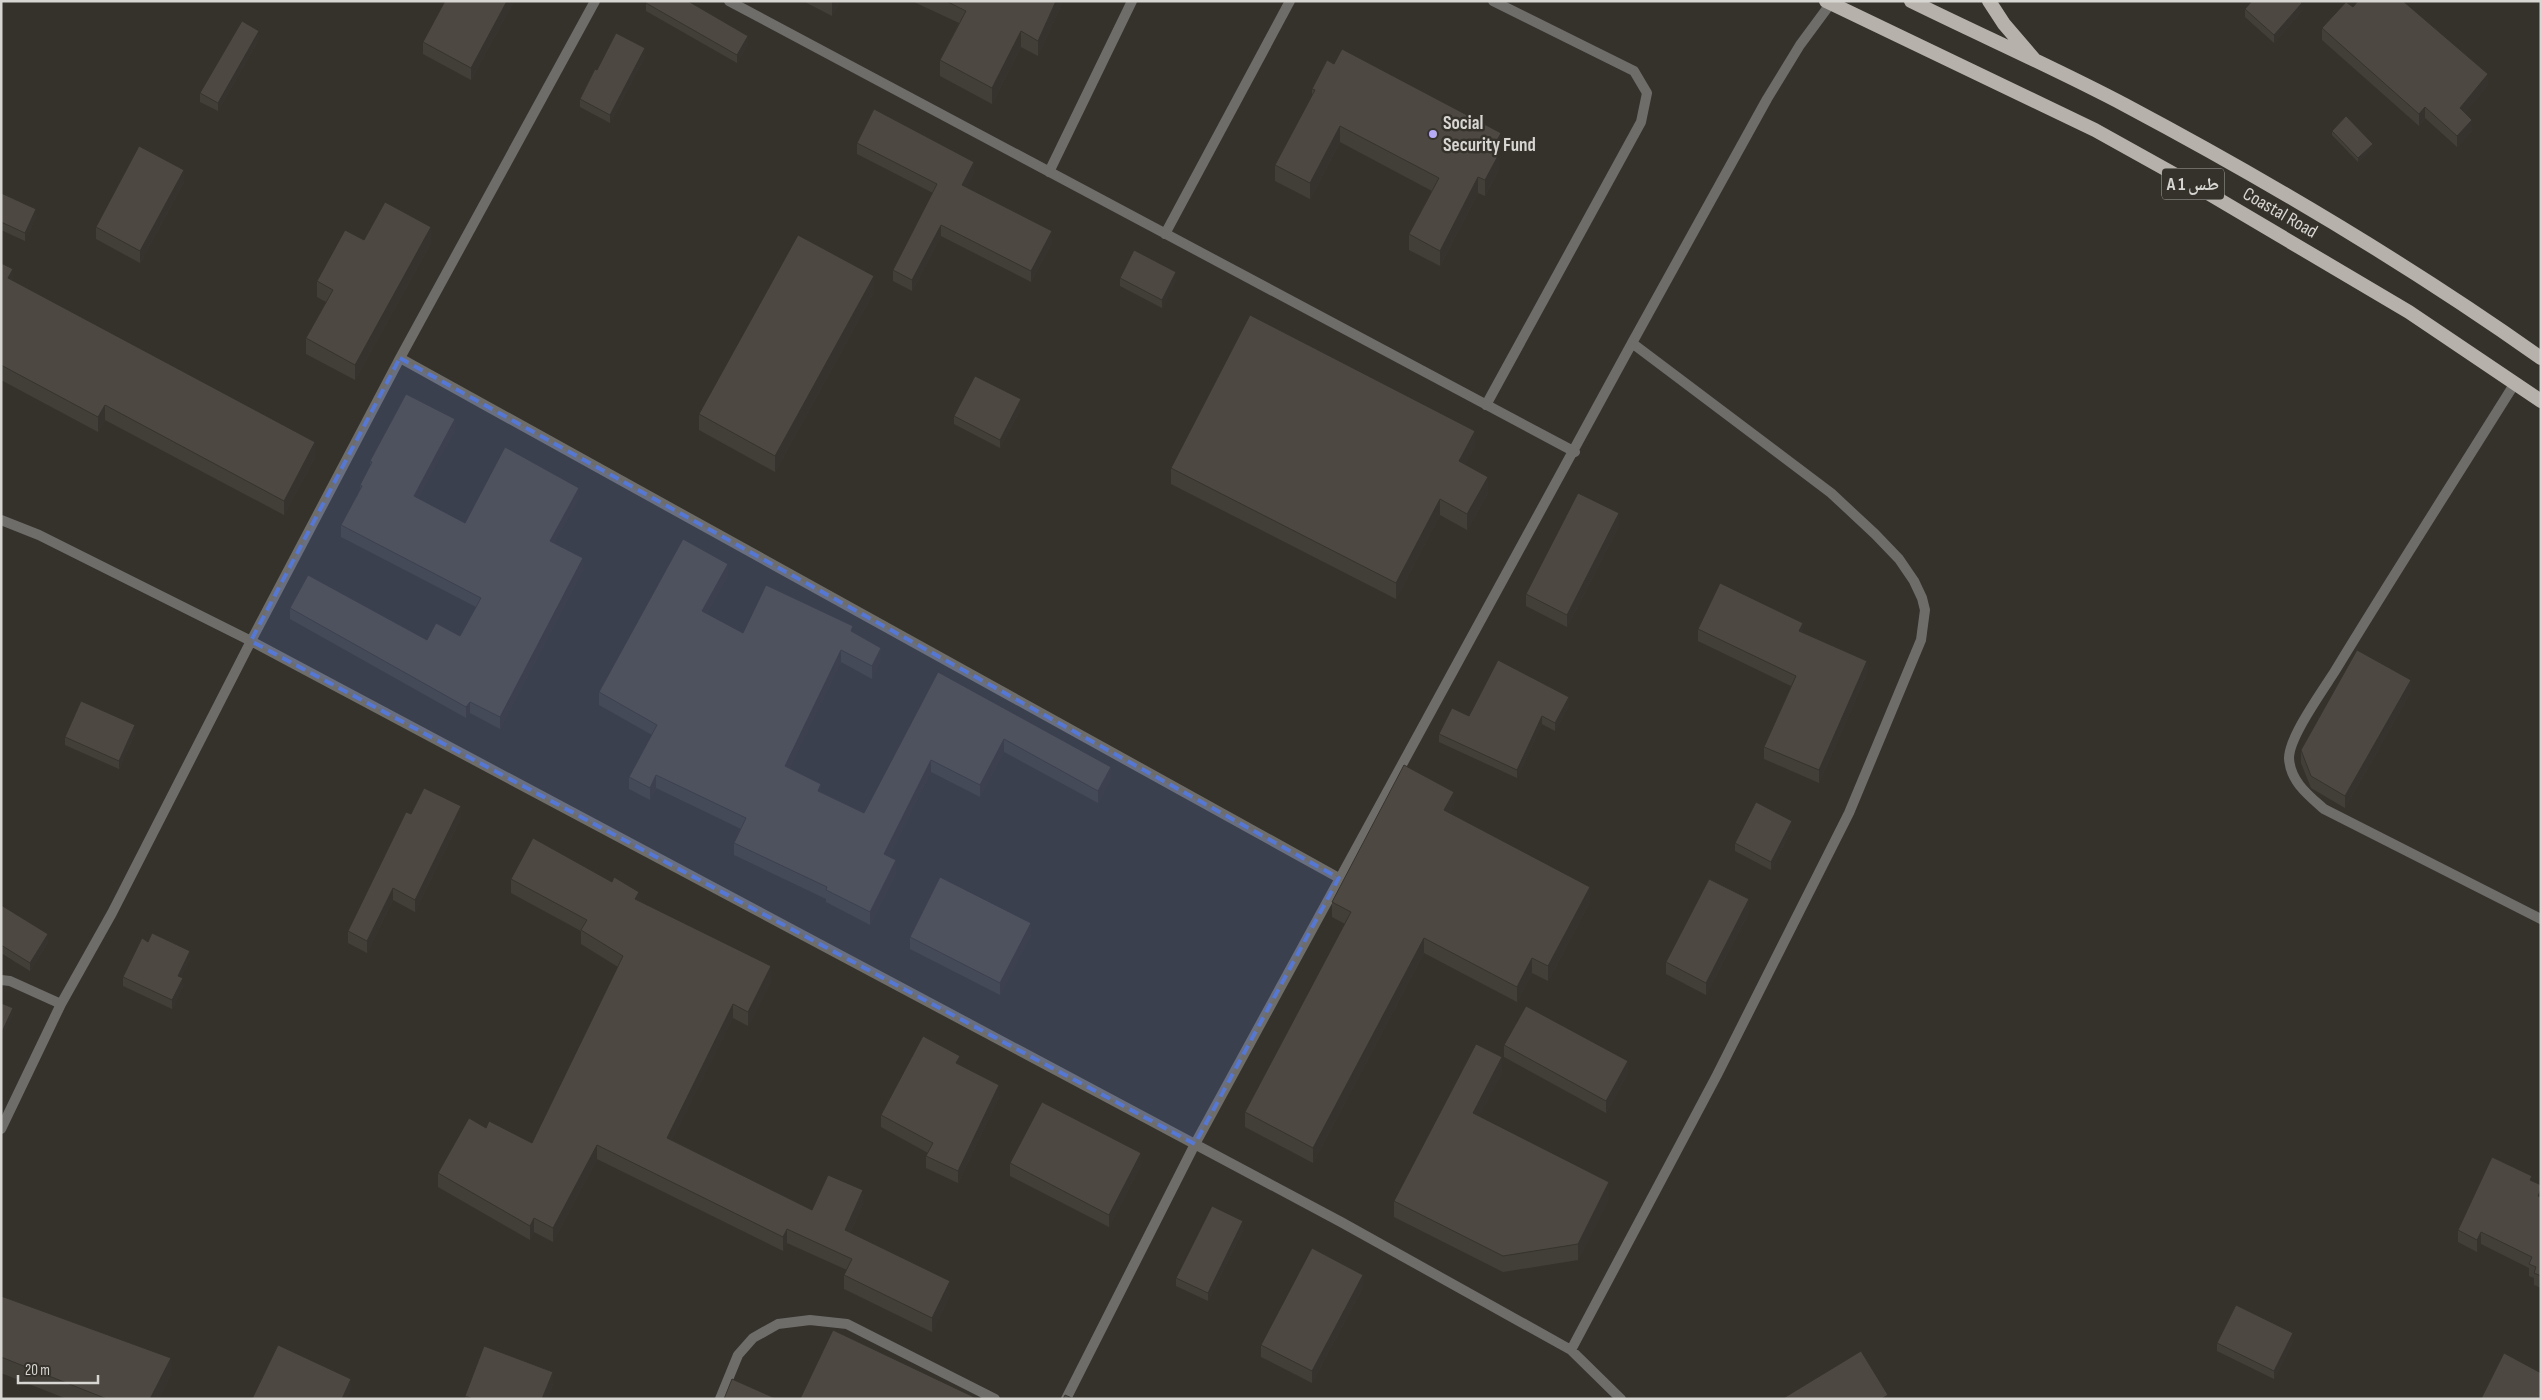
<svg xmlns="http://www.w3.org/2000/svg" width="2542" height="1400" font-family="'Sofia Sans Condensed','Noto Naskh Arabic',sans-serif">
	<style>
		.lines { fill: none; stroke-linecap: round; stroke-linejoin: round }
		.minor { stroke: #6f6d6a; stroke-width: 10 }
		.trunk { stroke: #b6b2ab; stroke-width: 14 }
		.wall { fill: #423f39 }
		.shaded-wall { fill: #36332e }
		.building { fill: #4d4942; stroke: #36332e }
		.marked { fill: #5577d6; fill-opacity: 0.2; stroke: #5577d6; stroke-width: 4; stroke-dasharray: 10 6; stroke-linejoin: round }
		.poi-dot { fill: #b7abf8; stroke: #35322c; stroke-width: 2 }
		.labels { text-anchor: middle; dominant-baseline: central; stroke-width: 5; stroke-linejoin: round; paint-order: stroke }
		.shield { fill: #35322c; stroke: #a7a5a0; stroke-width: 1 }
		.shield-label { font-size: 18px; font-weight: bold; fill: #d8d6d2 }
		.poi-label { font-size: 19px; font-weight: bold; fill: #d8d6d2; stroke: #35322c; text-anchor: start }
		.street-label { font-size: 19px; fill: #d8d6d2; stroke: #35322c }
	</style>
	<rect width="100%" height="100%" fill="#35322c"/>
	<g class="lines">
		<path class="minor" d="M 729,1 L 1575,452
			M 1049,172 L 1132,1
			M 1165,234 L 1290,1
			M 400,358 L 1339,878
			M 2515,383 C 2455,479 2394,574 2335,671 C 2323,690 2289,737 2289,758 C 2290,781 2308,795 2324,809 L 2541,919
			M 1486,405 L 1641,122 L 1647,93 L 1634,71 L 1493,1
			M 1,520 L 39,535 L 251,641 L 1341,1222 L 1571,1350 L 1621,1399
			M 1,980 L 10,981 L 61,1004
			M 1,1129 L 61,1004 L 112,913 L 251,641 L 400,358 L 595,1
			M 1571,1350 L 1717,1075 L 1849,813 L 1921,640 L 1925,610 L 1922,598 L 1914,581 L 1899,559 L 1875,534 L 1831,493 L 1632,343
			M 720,1399 L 738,1355 L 753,1338 L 778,1324 L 810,1320 L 847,1324 L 995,1399
			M 1066,1399 L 1195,1144 L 1632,343 L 1767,99 L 1800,45 L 1831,3"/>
		<path class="trunk" d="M 1826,1 L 2095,130 L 2201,189 L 2409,312 L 2541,401
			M 1911,1 C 1982,36 2055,68 2125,105 C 2268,181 2408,264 2541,358
			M 1989,1 L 2004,24 L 2034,59"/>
	</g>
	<path class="wall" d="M 514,1 L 471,80 L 423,54 L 423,42 Z
		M 803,1 L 840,1 L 832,16 Z
		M 912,1 L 1063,1 L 1038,56 L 1021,47 L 992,104 L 940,76 L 940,60 L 959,23 Z
		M 646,3 L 748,44 L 737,63 L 646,11 Z
		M 2353,7 L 2488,85 L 2465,113 L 2472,131 L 2457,147 L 2425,118 L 2419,126 L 2322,40 L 2322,28 Z
		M 2245,9 L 2302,11 L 2274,43 L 2245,17 Z
		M 259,39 L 218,111 L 200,102 L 200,93 Z
		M 645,56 L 610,123 L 580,107 L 580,99 L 597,70 Z
		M 1312,89 L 1501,149 L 1499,153 L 1499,169 L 1485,196 L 1478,193 L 1440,266 L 1409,250 L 1409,234 L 1432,191 L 1340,142 L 1310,199 L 1275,181 L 1275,165 L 1312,96 Z
		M 2332,131 L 2373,148 L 2358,162 L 2332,135 Z
		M 857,143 L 974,172 L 966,188 L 1052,242 L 1031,282 L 941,236 L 912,291 L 893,281 L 893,270 L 933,193 L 857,154 Z
		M 184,182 L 140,263 L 96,239 L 96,227 Z
		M 1,193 L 36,217 L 25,241 L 1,230 Z
		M 364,240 L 431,243 L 355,380 L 306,354 L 306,338 L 326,302 L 317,297 L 317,281 Z
		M 1,263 L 13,281 L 315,457 L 284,515 L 105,420 L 98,432 L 1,380 Z
		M 1120,278 L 1176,280 L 1162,308 L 1120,286 Z
		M 874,292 L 775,472 L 699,430 L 699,414 Z
		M 1021,408 L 1000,448 L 954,424 L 954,416 Z
		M 455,431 L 418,498 L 465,523 L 579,499 L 554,543 L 583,570 L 500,729 L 470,713 L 466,718 L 290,619 L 290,608 L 427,640 L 460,636 L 476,607 L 341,537 L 341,525 L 360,489 L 360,485 L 370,466 L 370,461 Z
		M 1475,447 L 1465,465 L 1488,493 L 1467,530 L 1440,515 L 1396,599 L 1171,484 L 1171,468 Z
		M 1619,526 L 1567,627 L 1526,606 L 1526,594 Z
		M 728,576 L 707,614 L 743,633 L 853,632 L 881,660 L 872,679 L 841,662 L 790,768 L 821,792 L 864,813 L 938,672 L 1111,779 L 1098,803 L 1004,752 L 980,797 L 931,772 L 889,857 L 896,873 L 870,925 L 826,902 L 826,899 L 734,855 L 734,843 L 741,829 L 656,788 L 650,800 L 629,789 L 629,777 L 652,735 L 599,705 L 599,692 Z
		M 1698,629 L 1803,633 L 1867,673 L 1819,783 L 1764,759 L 1764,747 L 1791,686 L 1698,641 Z
		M 2411,692 L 2345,808 L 2311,788 L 2301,763 L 2301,750 Z
		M 1569,705 L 1555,731 L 1542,724 L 1517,778 L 1439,742 L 1439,734 L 1469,716 Z
		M 135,733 L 119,769 L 65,745 L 65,737 Z
		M 1454,807 L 1450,813 L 1590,902 L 1548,981 L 1532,973 L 1517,1002 L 1424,953 L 1313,1163 L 1245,1127 L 1245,1112 L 1345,924 L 1332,917 L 1332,902 Z
		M 411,814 L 461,818 L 415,912 L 393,900 L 367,953 L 348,943 L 348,931 Z
		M 1792,829 L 1771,870 L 1735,851 L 1735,843 Z
		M 511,879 L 639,901 L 771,980 L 748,1026 L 733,1018 L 672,1140 L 812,1210 L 863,1204 L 850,1233 L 950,1295 L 932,1332 L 844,1289 L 844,1275 L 847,1270 L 787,1243 L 783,1251 L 597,1159 L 553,1242 L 534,1232 L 530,1240 L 438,1187 L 438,1173 L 486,1128 L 532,1143 L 618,967 L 581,944 L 581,931 L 511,893 Z
		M 1,905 L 48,942 L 30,971 L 1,953 Z
		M 1749,912 L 1706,995 L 1666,974 L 1666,962 Z
		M 1031,935 L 1000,995 L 910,949 L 910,937 Z
		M 148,942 L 190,959 L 181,977 L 183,986 L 172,1009 L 123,986 L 123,977 Z
		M 1504,1045 L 1628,1073 L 1606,1113 L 1504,1057 Z
		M 960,1065 L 999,1097 L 958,1183 L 926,1168 L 926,1156 L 928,1153 L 881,1127 L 881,1115 Z
		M 1502,1073 L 1479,1116 L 1609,1198 L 1578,1260 L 1503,1272 L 1394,1217 L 1394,1201 Z
		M 1010,1163 L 1141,1165 L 1109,1227 L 1010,1176 Z
		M 2532,1181 L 2541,1185 L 2541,1288 L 2534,1285 L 2534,1278 L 2529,1276 L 2529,1268 L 2481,1244 L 2477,1252 L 2458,1242 L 2458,1230 Z
		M 1243,1230 L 1208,1301 L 1176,1286 L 1176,1278 Z
		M 1363,1287 L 1312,1383 L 1261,1357 L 1261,1345 Z
		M 1,1296 L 171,1374 L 159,1399 L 67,1399 L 1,1373 Z
		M 2293,1341 L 2274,1379 L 2217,1351 L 2217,1343 Z
		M 553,1384 L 547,1399 L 465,1399 L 465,1396 Z"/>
	<path class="shaded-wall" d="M 507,1 L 514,1 L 471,80 L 471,68 Z
		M 832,1 L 840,1 L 832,16 Z
		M 1056,1 L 1063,1 L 1038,56 L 1038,41 Z
		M 2302,3 L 2302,11 L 2274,43 L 2274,35 Z
		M 259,31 L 259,39 L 218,111 L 218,103 Z
		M 1021,31 L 1021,47 L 992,104 L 992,88 Z
		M 748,36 L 748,44 L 737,63 L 737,55 Z
		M 645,48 L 645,56 L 610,123 L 610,115 Z
		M 2488,74 L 2488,85 L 2460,120 L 2460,108 Z
		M 2425,107 L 2425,118 L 2419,126 L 2419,114 Z
		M 2472,120 L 2472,131 L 2457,147 L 2457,136 Z
		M 1340,126 L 1340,142 L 1310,199 L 1310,183 Z
		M 1501,133 L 1501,149 L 1492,165 L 1492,150 Z
		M 2373,144 L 2373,148 L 2358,162 L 2358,158 Z
		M 1499,154 L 1499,169 L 1485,196 L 1485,180 Z
		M 974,162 L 974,172 L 962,196 L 962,185 Z
		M 184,170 L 184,182 L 140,263 L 140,251 Z
		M 1478,177 L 1478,193 L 1440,266 L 1440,251 Z
		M 36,209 L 36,217 L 25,241 L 25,233 Z
		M 941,225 L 941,236 L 912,291 L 912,280 Z
		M 431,227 L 431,243 L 355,380 L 355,365 Z
		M 1052,231 L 1052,242 L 1031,282 L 1031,271 Z
		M 13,269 L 13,284 L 8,278 Z
		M 1176,272 L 1176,280 L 1162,308 L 1162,300 Z
		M 874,276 L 874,292 L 775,472 L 775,456 Z
		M 1021,399 L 1021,408 L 1000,448 L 1000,440 Z
		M 105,405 L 105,420 L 98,432 L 98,417 Z
		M 455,419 L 455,431 L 414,507 L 414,496 Z
		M 1475,431 L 1475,447 L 1459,477 L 1459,461 Z
		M 315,442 L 315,457 L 284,515 L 284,501 Z
		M 1488,477 L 1488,493 L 1467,530 L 1467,514 Z
		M 579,488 L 579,499 L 550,552 L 550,541 Z
		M 1440,499 L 1440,515 L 1396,599 L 1396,583 Z
		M 1619,513 L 1619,526 L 1567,627 L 1567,615 Z
		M 583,558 L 583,570 L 500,729 L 500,717 Z
		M 728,564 L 728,576 L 702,624 L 702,611 Z
		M 1803,623 L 1803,635 L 1799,631 Z
		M 881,648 L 881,660 L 872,679 L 872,666 Z
		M 841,650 L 841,662 L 785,779 L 785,766 Z
		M 1867,661 L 1867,673 L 1819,783 L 1819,770 Z
		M 2411,680 L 2411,692 L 2345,808 L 2345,796 Z
		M 1569,697 L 1569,705 L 1555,731 L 1555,723 Z
		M 470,702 L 470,713 L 466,718 L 466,707 Z
		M 1542,716 L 1542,724 L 1517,778 L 1517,770 Z
		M 135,725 L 135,733 L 119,769 L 119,761 Z
		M 1004,739 L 1004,752 L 980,797 L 980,785 Z
		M 931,760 L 931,772 L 884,867 L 884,854 Z
		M 1111,767 L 1111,779 L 1098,803 L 1098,791 Z
		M 656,775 L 656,788 L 650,800 L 650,788 Z
		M 821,784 L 821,796 L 818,791 Z
		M 1454,792 L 1454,807 L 1444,825 L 1444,810 Z
		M 461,806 L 461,818 L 415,912 L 415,900 Z
		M 1792,821 L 1792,829 L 1771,870 L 1771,862 Z
		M 896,860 L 896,873 L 870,925 L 870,912 Z
		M 1590,887 L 1590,902 L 1548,981 L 1548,966 Z
		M 393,888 L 393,900 L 367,953 L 367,941 Z
		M 639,892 L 639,906 L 635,899 Z
		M 1749,899 L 1749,912 L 1706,995 L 1706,983 Z
		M 1031,923 L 1031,935 L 1000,995 L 1000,983 Z
		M 48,934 L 48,942 L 30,971 L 30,963 Z
		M 1424,938 L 1424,953 L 1313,1163 L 1313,1148 Z
		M 190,951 L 190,959 L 178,984 L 178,976 Z
		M 1532,958 L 1532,973 L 1517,1002 L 1517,987 Z
		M 771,966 L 771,980 L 748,1026 L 748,1012 Z
		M 183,978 L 183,986 L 172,1009 L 172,1000 Z
		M 733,1004 L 733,1018 L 667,1152 L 667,1138 Z
		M 13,1008 L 13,1016 L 1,1042 L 1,1034 Z
		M 960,1056 L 960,1068 L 956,1063 Z
		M 1502,1057 L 1502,1073 L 1473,1129 L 1473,1113 Z
		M 1628,1061 L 1628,1073 L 1606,1113 L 1606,1101 Z
		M 999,1085 L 999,1097 L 958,1183 L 958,1171 Z
		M 597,1145 L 597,1159 L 553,1242 L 553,1228 Z
		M 1141,1153 L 1141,1165 L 1109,1227 L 1109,1215 Z
		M 1609,1182 L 1609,1198 L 1578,1260 L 1578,1244 Z
		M 2541,1189 L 2541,1201 L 2538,1196 Z
		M 863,1190 L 863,1204 L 845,1244 L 845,1230 Z
		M 534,1218 L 534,1232 L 530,1240 L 530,1226 Z
		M 1243,1221 L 1243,1230 L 1208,1301 L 1208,1293 Z
		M 787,1229 L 787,1243 L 783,1251 L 783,1237 Z
		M 2481,1232 L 2481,1244 L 2477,1252 L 2477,1240 Z
		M 1363,1275 L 1363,1287 L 1312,1383 L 1312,1371 Z
		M 950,1281 L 950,1295 L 932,1332 L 932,1318 Z
		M 2293,1333 L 2293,1341 L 2274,1379 L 2274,1371 Z
		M 171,1358 L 171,1374 L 159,1399 L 150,1399 Z
		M 553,1372 L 553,1384 L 547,1399 L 542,1399 Z
		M 351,1379 L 351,1391 L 347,1399 L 342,1399 Z
		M 1888,1395 L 1888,1399 L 1881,1399 Z"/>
	<path class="building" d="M 445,1 L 507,1 L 471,68 L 423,42 Z
		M 646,1 L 688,1 L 748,36 L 737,55 L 646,3 Z
		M 946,1 L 1056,1 L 1038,41 L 1021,31 L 992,88 L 940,60 L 966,11 Z
		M 2252,1 L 2300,1 L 2302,3 L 2274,35 L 2245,9 Z
		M 2358,1 L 2403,1 L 2488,74 L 2460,108 L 2472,120 L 2457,136 L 2425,107 L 2419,114 L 2322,28 L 2346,2 L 2353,7 Z
		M 242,21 L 259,31 L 218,103 L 200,93 Z
		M 616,33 L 645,48 L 610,115 L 580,99 L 595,69 L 597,70 Z
		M 1342,49 L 1501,133 L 1492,150 L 1499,154 L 1485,180 L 1478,177 L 1440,251 L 1409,234 L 1439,178 L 1340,126 L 1310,183 L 1275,165 L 1315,90 L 1312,89 L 1327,60 L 1334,64 Z
		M 874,109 L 974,162 L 962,185 L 1052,231 L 1031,271 L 941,225 L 912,280 L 893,270 L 937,184 L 857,143 Z
		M 2346,116 L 2373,144 L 2358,158 L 2332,131 Z
		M 139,146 L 184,170 L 140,251 L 96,227 Z
		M 1,193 L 36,209 L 25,233 L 1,222 Z
		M 385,202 L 431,227 L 355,365 L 306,338 L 333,290 L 317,281 L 345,230 L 364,240 Z
		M 798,235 L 874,276 L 775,456 L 699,414 Z
		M 1134,250 L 1176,272 L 1162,300 L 1120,278 Z
		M 1,263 L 13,269 L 8,278 L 315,442 L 284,501 L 105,405 L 98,417 L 1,365 Z
		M 1250,315 L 1475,431 L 1459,461 L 1488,477 L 1467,514 L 1440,499 L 1396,583 L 1171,468 Z
		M 975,376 L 1021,399 L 1000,440 L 954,416 Z
		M 406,394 L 455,419 L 414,496 L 465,523 L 505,447 L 579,488 L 550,541 L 583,558 L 500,717 L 470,702 L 466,707 L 290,608 L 308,575 L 427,640 L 436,623 L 460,636 L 481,598 L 341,525 L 362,486 L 360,485 L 372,462 L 370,461 Z
		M 1578,493 L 1619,513 L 1567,615 L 1526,594 Z
		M 683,539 L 728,564 L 702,611 L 743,633 L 766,585 L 853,626 L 851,631 L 881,648 L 872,666 L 841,650 L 785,766 L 821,784 L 818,791 L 864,813 L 938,672 L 1111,767 L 1098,791 L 1004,739 L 980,785 L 931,760 L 884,854 L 896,860 L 870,912 L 826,890 L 827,887 L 734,843 L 746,818 L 656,775 L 650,788 L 629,777 L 657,725 L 599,692 Z
		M 1720,583 L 1803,623 L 1799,631 L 1867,661 L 1819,770 L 1764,747 L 1796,676 L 1698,629 Z
		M 2357,650 L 2411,680 L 2345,796 L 2311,776 L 2301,750 Z
		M 1498,660 L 1569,697 L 1555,723 L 1542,716 L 1517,770 L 1439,734 L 1452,708 L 1469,716 Z
		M 81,701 L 135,725 L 119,761 L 65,737 Z
		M 1404,765 L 1454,792 L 1444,810 L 1590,887 L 1548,966 L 1532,958 L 1517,987 L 1424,938 L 1313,1148 L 1245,1112 L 1351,912 L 1332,902 Z
		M 424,788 L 461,806 L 415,900 L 393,888 L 367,941 L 348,931 L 406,812 L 411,814 Z
		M 1756,802 L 1792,821 L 1771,862 L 1735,843 Z
		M 533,838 L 612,882 L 614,877 L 639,892 L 635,899 L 771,966 L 748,1012 L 733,1004 L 667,1138 L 812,1210 L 828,1175 L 863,1190 L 845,1230 L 950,1281 L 932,1318 L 844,1275 L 852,1259 L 787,1229 L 783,1237 L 597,1145 L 553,1228 L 534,1218 L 530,1226 L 438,1173 L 469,1118 L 486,1128 L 489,1121 L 532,1143 L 623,956 L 581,930 L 587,920 L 511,879 Z
		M 940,877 L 1031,923 L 1000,983 L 910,937 Z
		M 1709,879 L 1749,899 L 1706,983 L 1666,962 Z
		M 1,905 L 48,934 L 30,963 L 1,945 Z
		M 152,933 L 190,951 L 178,976 L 183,978 L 172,1000 L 123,977 L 142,938 L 148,942 Z
		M 1,1003 L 13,1008 L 1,1034 Z
		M 1526,1006 L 1628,1061 L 1606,1101 L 1504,1045 Z
		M 923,1036 L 960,1056 L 956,1063 L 999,1085 L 958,1171 L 926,1156 L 933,1143 L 881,1115 Z
		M 1476,1044 L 1502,1057 L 1473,1113 L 1609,1182 L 1578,1244 L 1503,1256 L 1394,1201 Z
		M 1042,1102 L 1141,1153 L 1109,1215 L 1010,1163 Z
		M 2492,1157 L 2532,1176 L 2530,1180 L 2541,1185 L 2541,1189 L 2538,1196 L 2541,1197 L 2541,1276 L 2534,1273 L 2536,1267 L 2529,1264 L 2532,1257 L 2481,1232 L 2477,1240 L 2458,1230 Z
		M 1212,1206 L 1243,1221 L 1208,1293 L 1176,1278 Z
		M 1312,1248 L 1363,1275 L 1312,1371 L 1261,1345 Z
		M 1,1296 L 171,1358 L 150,1399 L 107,1399 L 1,1357 Z
		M 2236,1305 L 2293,1333 L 2274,1371 L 2217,1343 Z
		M 833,1330 L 978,1399 L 800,1399 Z
		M 278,1345 L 351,1379 L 342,1399 L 252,1399 Z
		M 484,1346 L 553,1372 L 542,1399 L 473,1399 L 465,1396 Z
		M 1861,1351 L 1888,1395 L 1881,1399 L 1782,1399 Z
		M 2504,1353 L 2541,1373 L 2541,1399 L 2481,1399 Z
		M 732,1379 L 777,1399 L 724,1399 Z
		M 1065,1395 L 1074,1399 L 1063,1399 Z"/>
	<path class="marked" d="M 400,358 L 1339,878 L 1195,1144 L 251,641 Z"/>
	<circle class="poi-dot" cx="1433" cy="134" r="5"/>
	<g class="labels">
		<rect class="shield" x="2162" y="168.5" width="62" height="31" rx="4"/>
		<g class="shield-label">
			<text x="2193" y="184">A 1 طس</text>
		</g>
		<g class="poi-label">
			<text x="1443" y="123">Social<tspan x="1443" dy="22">Security Fund</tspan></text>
		</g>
		<g class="street-label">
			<text transform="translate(2280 213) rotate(30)">Coastal Road</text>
		</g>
	</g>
	<rect width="2542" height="1400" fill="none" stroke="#d8d6d2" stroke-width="5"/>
	<path d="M18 1375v8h80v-8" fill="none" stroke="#d8d6d2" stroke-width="2.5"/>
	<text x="25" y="1375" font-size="15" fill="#d8d6d2" stroke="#35322c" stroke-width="4" paint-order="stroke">20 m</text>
</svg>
